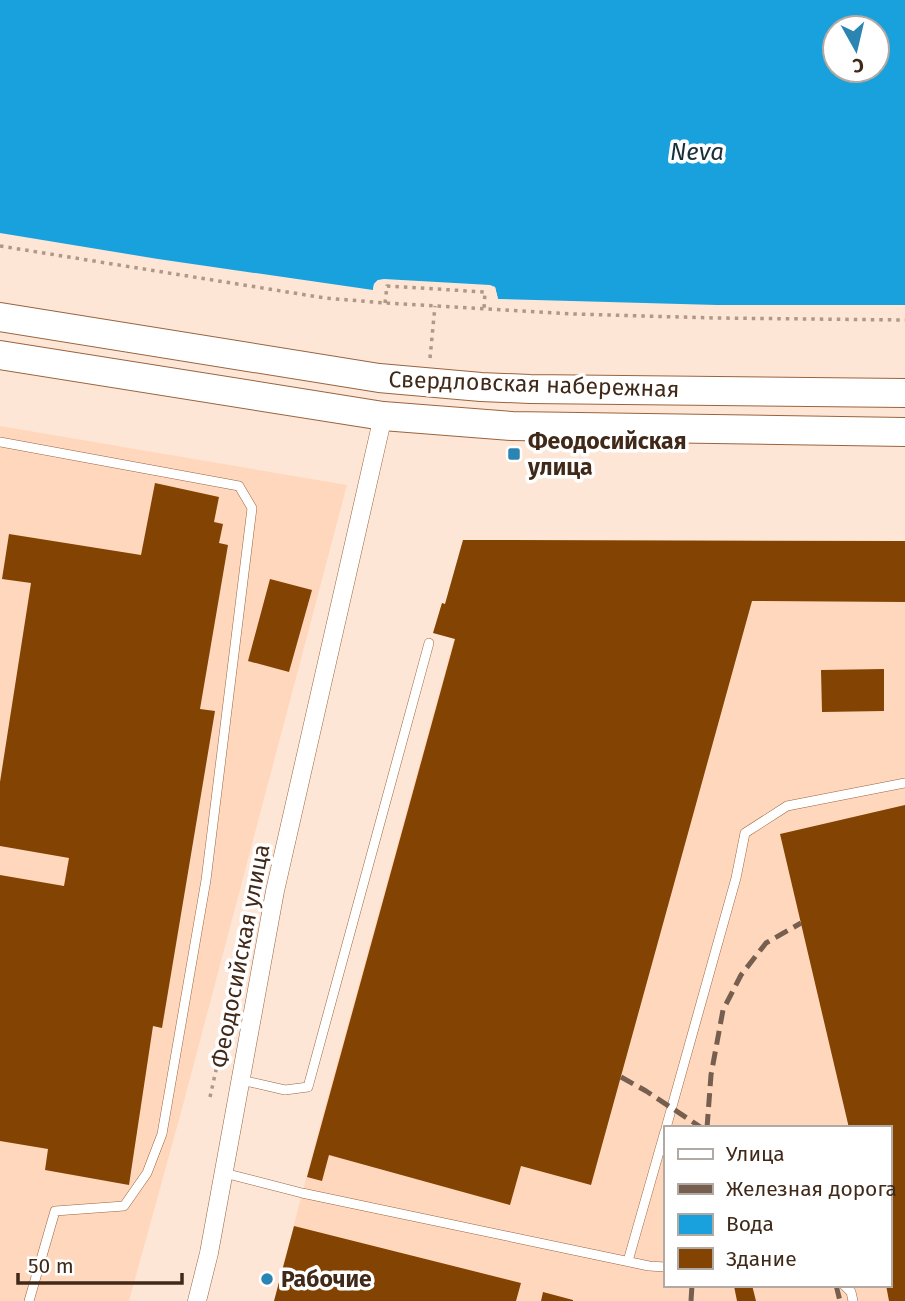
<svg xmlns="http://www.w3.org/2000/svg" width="905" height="1301" font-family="'Fira Sans',sans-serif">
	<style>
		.built { fill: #ffd7bc; fill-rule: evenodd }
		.water { fill: #19a1dd; fill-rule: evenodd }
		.pier { fill: #fee6d6 }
		.building { fill: #834303 }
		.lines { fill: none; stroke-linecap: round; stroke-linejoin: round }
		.service-casing { stroke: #98643f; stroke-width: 10 }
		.minor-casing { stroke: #98643f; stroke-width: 19 }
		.primary-casing { stroke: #98643f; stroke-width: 30 }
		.path { stroke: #af9888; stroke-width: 3.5; stroke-dasharray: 3.5 5; stroke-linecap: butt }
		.service { stroke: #fff; stroke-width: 9 }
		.minor { stroke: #fff; stroke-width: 18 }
		.primary { stroke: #fff; stroke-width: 28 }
		.rail { stroke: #765f4f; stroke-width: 5; stroke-dasharray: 14 7; stroke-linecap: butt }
		.poi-dot { fill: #2b85b3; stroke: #fff; stroke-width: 2.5 }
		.labels { text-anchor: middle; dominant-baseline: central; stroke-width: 7; stroke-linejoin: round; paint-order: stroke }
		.street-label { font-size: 23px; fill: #402919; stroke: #fff }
		.poi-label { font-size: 23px; font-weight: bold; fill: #402919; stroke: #fff; text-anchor: start }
		.water-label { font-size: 24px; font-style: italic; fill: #1b2f3b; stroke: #fff }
	</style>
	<rect width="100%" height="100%" fill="#fee6d6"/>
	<path class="built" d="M 0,426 L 347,485 L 183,1105 L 129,1301 L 0,1301 Z
		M 463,540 L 905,541 L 905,1301 L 274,1301 L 319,1129 L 454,639 L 433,633 L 442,603 L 445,604 ZM 665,1128 L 889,1128 L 889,1285 L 665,1285 Z"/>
	<path class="water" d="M 0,0 L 905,0 L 905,305 L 717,305 L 498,299 L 495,287 L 378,280 L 374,284 L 373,290 L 158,259 L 0,233 ZM 835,28 L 877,28 L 877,70 L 835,70 Z"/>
	<path class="pier" d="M 384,279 L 490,285 L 495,287 L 498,299 L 494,299 L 492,290 L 489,288 L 384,282 L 377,286 L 377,291 L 373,290 L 374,284 L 378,280 Z"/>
	<path class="building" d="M 155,483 L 219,497 L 214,522 L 223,524 L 219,543 L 228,545 L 200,709 L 215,711 L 162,1028 L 153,1026 L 129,1185 L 45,1170 L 48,1149 L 0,1141 L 0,875 L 64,886 L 69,858 L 0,846 L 0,782 L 31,583 L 2,579 L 9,534 L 141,555 Z
		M 463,540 L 905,541 L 905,602 L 752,601 L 591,1185 L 521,1166 L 510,1205 L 329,1155 L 322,1181 L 307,1177 L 455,639 L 433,633 L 442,603 L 445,604 Z
		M 270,579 L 312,590 L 289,672 L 248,661 Z
		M 884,669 L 884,711 L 822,712 L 821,670 Z
		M 905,805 L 905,1301 L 889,1301 L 886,1285 L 889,1285 L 889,1128 L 849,1128 L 780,834 Z
		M 294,1226 L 521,1283 L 516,1301 L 274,1301 Z
		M 752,1285 L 756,1301 L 737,1301 L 734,1286 Z
		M 543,1292 L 573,1300 L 573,1301 L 541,1301 Z"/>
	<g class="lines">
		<defs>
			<path id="service" d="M 0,442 L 239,486 L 252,508 L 206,880 L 162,1134 L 147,1173 L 124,1206 L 55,1211 L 29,1301
				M 241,1080 L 285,1090 L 308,1087 L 429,643
				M 666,1128 L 736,878 L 745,833 L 787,806 L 905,783
				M 224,1173 L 302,1193 L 649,1266 L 665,1267
				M 628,1261 L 665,1131
				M 844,1285 L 851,1292 L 853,1301"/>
			<path id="minor" d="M 197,1301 L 209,1253 L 275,891 L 383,416"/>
			<path id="primary" d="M 0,317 L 379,378 L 481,387 L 530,389 L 905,393
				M 0,355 L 383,416 L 512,426 L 905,432"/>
		</defs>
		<use href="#service" class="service-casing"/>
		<use href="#minor" class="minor-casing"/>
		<use href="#primary" class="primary-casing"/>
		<path class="path" d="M 0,246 L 325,298 L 385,303 L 574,314 L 715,318 L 905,320
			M 385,303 L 387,286 L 485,292 L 484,309
			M 430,358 L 435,306
			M 210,1097 L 240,963"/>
		<use href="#service" class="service"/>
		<use href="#minor" class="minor"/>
		<use href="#primary" class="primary"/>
		<path class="rail" d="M 621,1077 L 646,1091 L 702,1128
			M 707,1128 L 711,1075 L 723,1010 L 741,975 L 766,943 L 801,923
			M 836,1285 L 840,1301
			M 691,1301 L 692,1285"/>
	</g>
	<g class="poi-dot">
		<rect x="507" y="447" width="14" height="14" rx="3.5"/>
		<circle cx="267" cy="1279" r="7"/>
	</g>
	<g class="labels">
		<g class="street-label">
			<text transform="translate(534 384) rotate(2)">Свердловская набережная</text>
			<text transform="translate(240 956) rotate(-79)">Феодосийская улица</text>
		</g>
		<g class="poi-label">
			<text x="528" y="441">Феодосийская<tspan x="528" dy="26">улица</tspan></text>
			<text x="281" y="1279">Рабочие</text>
		</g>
		<g class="water-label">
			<text x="697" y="152">Neva</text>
		</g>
	</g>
	<rect x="664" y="1126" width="228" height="161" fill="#ffffff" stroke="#b3a9a3" stroke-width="2"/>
	<rect x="678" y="1149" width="35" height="10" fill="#ffffff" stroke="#b3a9a3" stroke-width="2"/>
	<text x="726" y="1161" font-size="21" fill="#402919">Улица</text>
	<rect x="678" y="1184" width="35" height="10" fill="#765f4f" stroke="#b3a9a3" stroke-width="2"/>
	<text x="726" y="1196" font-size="21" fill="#402919">Железная дорога</text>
	<rect x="678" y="1214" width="35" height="21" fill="#19a1dd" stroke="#b3a9a3" stroke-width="2"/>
	<text x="726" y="1231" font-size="21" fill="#402919">Вода</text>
	<rect x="678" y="1248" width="35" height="21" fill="#834303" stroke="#b3a9a3" stroke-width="2"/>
	<text x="726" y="1266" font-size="21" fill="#402919">Здание</text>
	<g transform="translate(856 49) rotate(172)"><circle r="33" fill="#ffffff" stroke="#b3a9a3" stroke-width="2"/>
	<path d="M0-5L12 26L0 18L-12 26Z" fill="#2b85b3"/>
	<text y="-10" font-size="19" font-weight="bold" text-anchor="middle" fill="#402919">С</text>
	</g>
	<path d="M18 1273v10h164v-10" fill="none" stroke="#402919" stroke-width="3.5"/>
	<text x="28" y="1273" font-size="21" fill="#402919" stroke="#ffffff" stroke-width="5" paint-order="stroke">50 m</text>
</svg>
